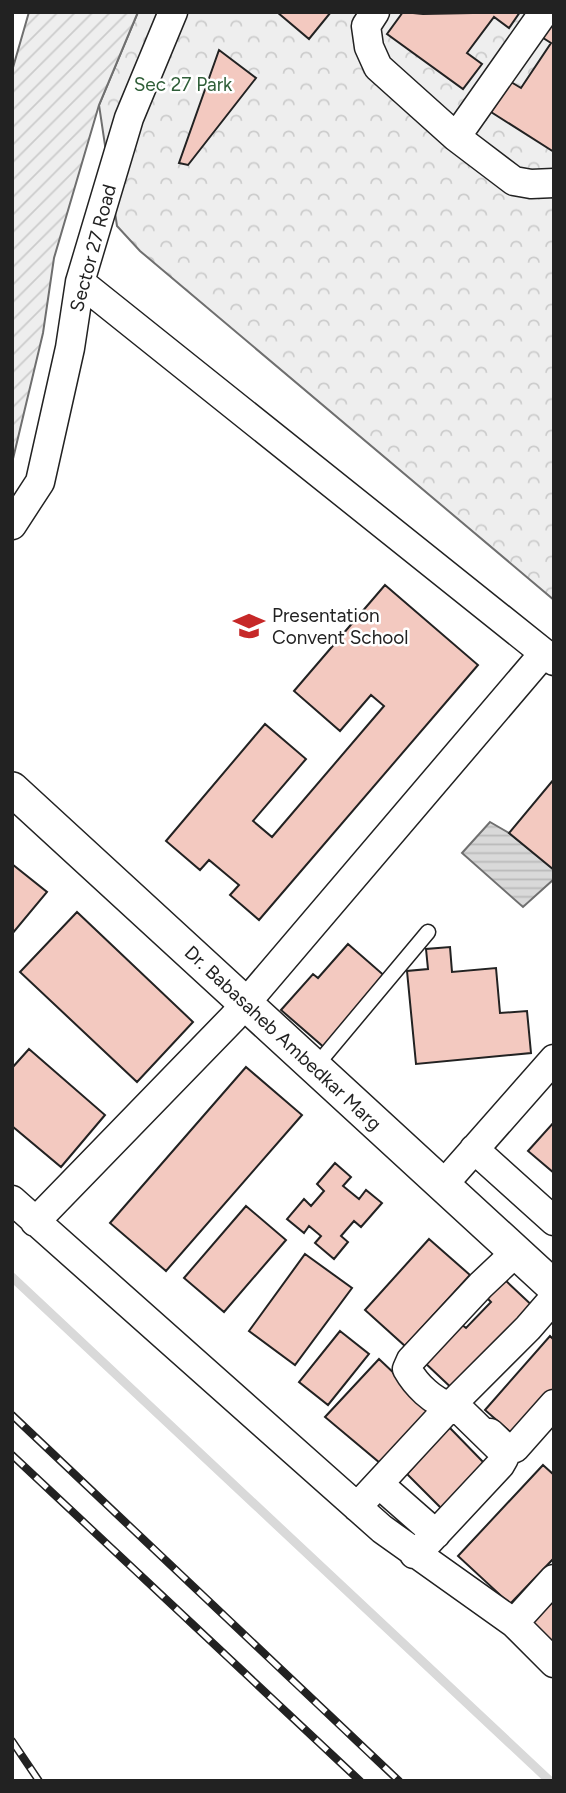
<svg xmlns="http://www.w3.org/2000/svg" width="566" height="1793" font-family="Figtree,sans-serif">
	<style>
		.forest { fill: url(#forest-crowns); stroke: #6f6f6f; stroke-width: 2 }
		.garden { fill: url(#garden-furrows); stroke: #6f6f6f; stroke-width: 2 }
		.water { fill: url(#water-rules); stroke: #6f6f6f; stroke-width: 2 }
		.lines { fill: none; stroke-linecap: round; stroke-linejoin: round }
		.stream { stroke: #d9d9d9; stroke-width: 9 }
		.building { fill: #f3c9c0; stroke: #222; stroke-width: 2 }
		.service-casing { stroke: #222; stroke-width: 17 }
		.minor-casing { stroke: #222; stroke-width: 31 }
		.tertiary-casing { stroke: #222; stroke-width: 36 }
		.service { stroke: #fff; stroke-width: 14 }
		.minor { stroke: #fff; stroke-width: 28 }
		.tertiary { stroke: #fff; stroke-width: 33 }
		.rail-casing { stroke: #222; stroke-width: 8 }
		.rail { stroke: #fff; stroke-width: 5; stroke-dasharray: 16; stroke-linecap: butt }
		.labels { text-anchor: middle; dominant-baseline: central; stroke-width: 5; stroke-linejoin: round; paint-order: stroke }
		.park-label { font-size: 19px; fill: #2f5e38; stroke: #fff }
		.street-label { font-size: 19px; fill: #222; stroke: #fff }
		.poi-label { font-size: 19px; fill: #222; stroke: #fff; text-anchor: start }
	</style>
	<defs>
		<pattern id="forest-crowns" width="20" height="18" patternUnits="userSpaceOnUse" patternTransform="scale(1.75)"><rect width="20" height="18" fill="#eee"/><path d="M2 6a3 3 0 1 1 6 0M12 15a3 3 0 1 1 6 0" fill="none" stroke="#ccc"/></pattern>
		<pattern id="garden-furrows" width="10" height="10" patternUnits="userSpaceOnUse" patternTransform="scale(1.75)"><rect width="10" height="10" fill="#eee"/><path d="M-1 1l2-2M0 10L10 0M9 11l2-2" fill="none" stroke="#ccc"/></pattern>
		<pattern id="water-rules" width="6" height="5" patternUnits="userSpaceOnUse" patternTransform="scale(1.75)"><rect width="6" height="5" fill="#d9d9d9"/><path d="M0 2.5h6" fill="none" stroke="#bababa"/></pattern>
	</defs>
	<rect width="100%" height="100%" fill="#fff"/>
	<path class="forest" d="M 138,12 L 554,12 L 554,600 L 140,251 L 117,226 L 99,105 Z"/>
	<path class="garden" d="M 29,12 L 138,12 L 99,105 L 54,258 L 43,333 L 12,463 L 12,71 Z"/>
	<path class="water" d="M 490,822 L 509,833 L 554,870 L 554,879 L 523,907 L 462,853 Z"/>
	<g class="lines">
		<path class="stream" d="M 12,1277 L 550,1781"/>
	</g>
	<path class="building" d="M 277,12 L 331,12 L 309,39 Z
		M 403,12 L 423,14 L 520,12 L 509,28 L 494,17 L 467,53 L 482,64 L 463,89 L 387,34 Z
		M 554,16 L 554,152 L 491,112 L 511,82 L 521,88 L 551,43 L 540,36 Z
		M 219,50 L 256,78 L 188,165 L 179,163 Z
		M 385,585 L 478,665 L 259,920 L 230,895 L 239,885 L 209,860 L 200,870 L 166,841 L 265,724 L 306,759 L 253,821 L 272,837 L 384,706 L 371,695 L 340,731 L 294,691 Z
		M 554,779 L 554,870 L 509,833 Z
		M 12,864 L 47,892 L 12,934 Z
		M 77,912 L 193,1022 L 137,1082 L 20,972 Z
		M 348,944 L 387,978 L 326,1049 L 281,1010 L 313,974 L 318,978 Z
		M 450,947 L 452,972 L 496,968 L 500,1013 L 527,1011 L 531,1053 L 416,1064 L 407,971 L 428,969 L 426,949 Z
		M 29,1049 L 105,1115 L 61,1167 L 12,1126 L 12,1068 Z
		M 246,1067 L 302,1115 L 166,1271 L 110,1223 Z
		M 554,1122 L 554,1173 L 528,1151 Z
		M 335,1163 L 351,1177 L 343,1186 L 359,1199 L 366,1190 L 382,1203 L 361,1227 L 354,1221 L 341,1236 L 348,1242 L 334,1259 L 315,1243 L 321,1236 L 309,1226 L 304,1233 L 287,1219 L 304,1199 L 311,1206 L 324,1191 L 317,1184 Z
		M 246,1206 L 286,1240 L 224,1312 L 184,1278 Z
		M 429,1239 L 470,1275 L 405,1346 L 365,1310 Z
		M 305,1254 L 352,1288 L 295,1365 L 249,1331 Z
		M 504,1279 L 538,1311 L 458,1394 L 424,1362 L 461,1324 L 466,1328 L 491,1302 L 486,1297 Z
		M 340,1331 L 369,1354 L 328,1405 L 299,1382 Z
		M 550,1336 L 554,1340 L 554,1396 L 517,1438 L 485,1410 Z
		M 379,1359 L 434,1411 L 386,1468 L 325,1417 Z
		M 449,1427 L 487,1466 L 442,1509 L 407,1474 Z
		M 543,1465 L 554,1475 L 554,1558 L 510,1604 L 458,1556 Z
		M 554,1600 L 554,1645 L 531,1624 Z"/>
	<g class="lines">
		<defs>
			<path id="service" d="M 315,1067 L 428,932"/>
			<path id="minor" d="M 375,12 L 366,26 L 369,47 L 378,67 L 456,137
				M 544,12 L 456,137 L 514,181 L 531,184 L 554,183
				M 80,282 L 554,661
				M 12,525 L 40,482 L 70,348 L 80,282 L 129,118 L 173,12
				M 474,1149 L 554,1221
				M 443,1185 L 554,1059
				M 12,1200 L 382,1529 L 514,1623 L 554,1663
				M 35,1222 L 233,1018 L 544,653
				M 516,1252 L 481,1285 L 411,1360 L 407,1369 C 416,1385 433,1402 450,1406 L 528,1328 L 554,1298
				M 490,1433 L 508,1450 L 515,1448 L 554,1404
				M 379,1484 L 436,1534
				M 357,1507 L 444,1413 L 450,1410 L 460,1410 L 502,1451 L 504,1458 L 500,1465 L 429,1541 L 414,1554
				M 514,1623 L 554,1579"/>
			<path id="tertiary" d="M 12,789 L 554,1287"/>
		</defs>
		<use href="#service" class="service-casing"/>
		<use href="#minor" class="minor-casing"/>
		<use href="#tertiary" class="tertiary-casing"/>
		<use href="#service" class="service"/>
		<use href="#minor" class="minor"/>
		<use href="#tertiary" class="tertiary"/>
		<defs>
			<path id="rail" d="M 12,1415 L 399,1781
				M 12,1455 L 360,1781
				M 12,1741 L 39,1781"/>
		</defs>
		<use href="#rail" class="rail-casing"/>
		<use href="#rail" class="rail"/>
	</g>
	<defs>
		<symbol id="school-bare" viewBox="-9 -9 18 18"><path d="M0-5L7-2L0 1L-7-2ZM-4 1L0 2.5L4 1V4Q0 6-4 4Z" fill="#c62828" stroke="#fff" stroke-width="2.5" paint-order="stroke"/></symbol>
	</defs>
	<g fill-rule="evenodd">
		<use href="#school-bare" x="227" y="604" width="44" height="44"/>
	</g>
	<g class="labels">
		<g class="park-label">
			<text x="183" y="84">Sec 27 Park</text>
		</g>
		<g class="street-label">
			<text transform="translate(93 248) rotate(-75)">Sector 27 Road</text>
			<text transform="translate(283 1038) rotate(43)">Dr. Babasaheb Ambedkar Marg</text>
		</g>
		<g class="poi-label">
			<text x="272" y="615">Presentation<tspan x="272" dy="22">Convent School</tspan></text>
		</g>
	</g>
	<rect width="566" height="1793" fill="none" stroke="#222222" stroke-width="28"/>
</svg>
